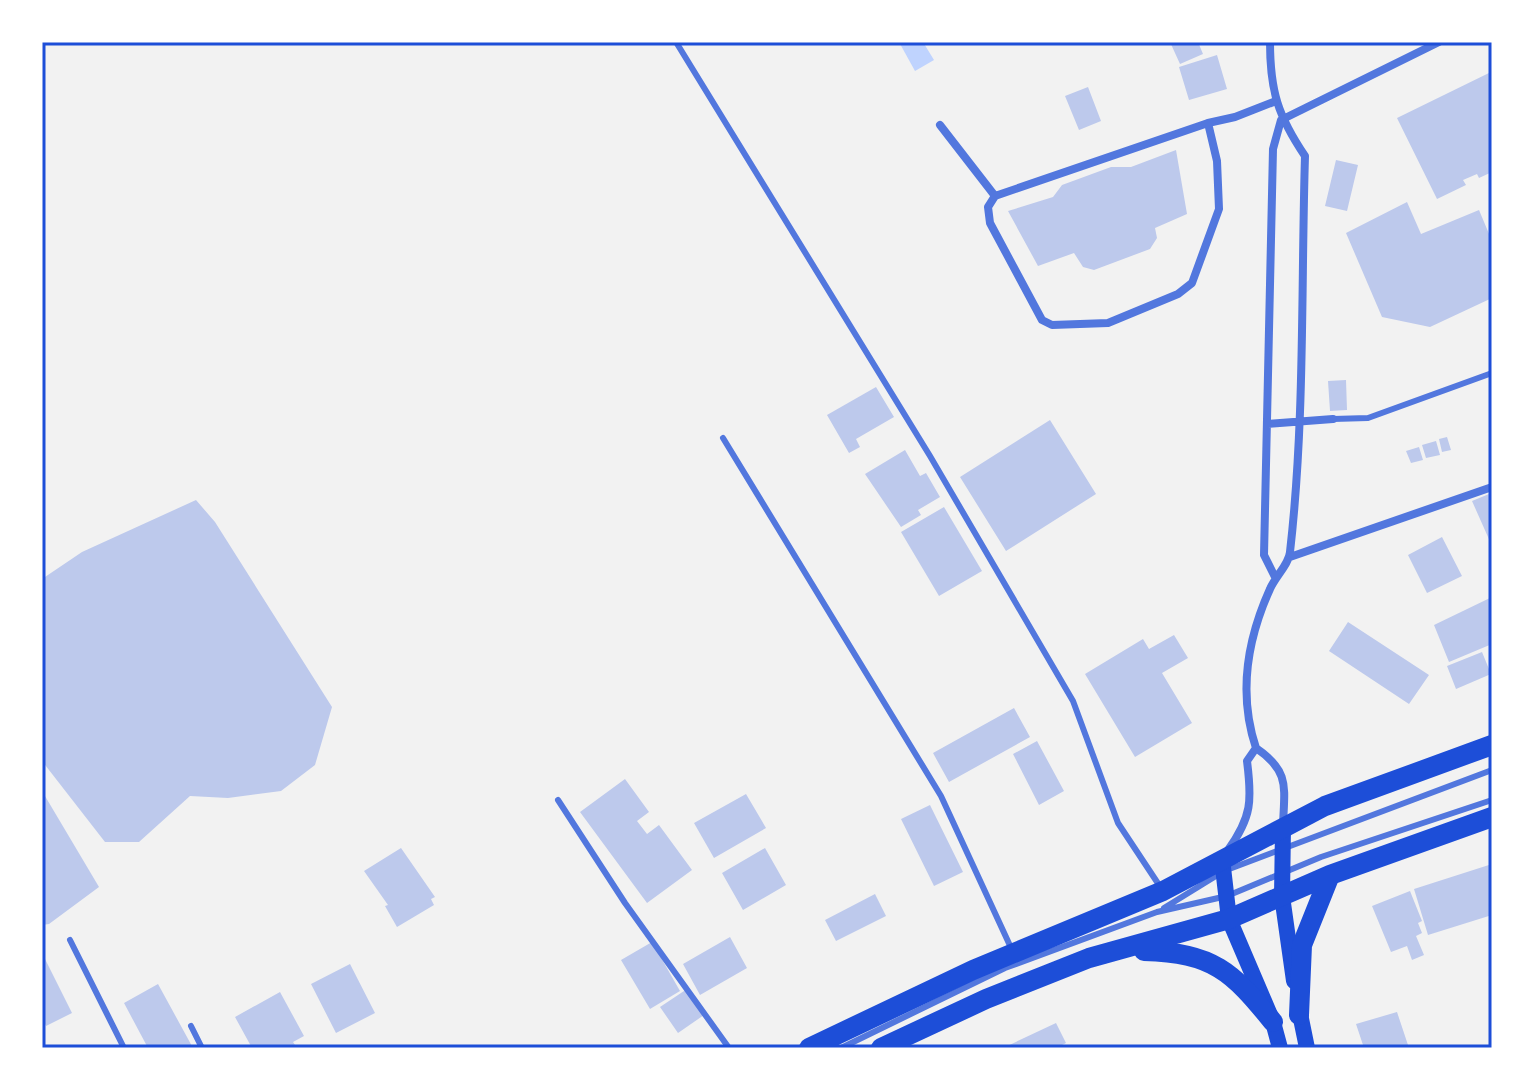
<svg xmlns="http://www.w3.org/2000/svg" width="1534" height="1090" font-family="'Work Sans',sans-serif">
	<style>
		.water { fill: #bfd3fe }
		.building { fill: #bdc9ec }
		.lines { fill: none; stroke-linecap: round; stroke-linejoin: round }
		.service { stroke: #5277de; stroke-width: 6 }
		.minor { stroke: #5277de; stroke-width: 8 }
		.secondary { stroke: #1d4ed8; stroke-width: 16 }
		.primary { stroke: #1d4ed8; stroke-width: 20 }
		.neatline { fill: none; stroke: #1d4ed8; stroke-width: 3 }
	</style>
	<rect width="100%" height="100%" fill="#f2f2f2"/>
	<path class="water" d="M 899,42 L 923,42 L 934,60 L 915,71 Z"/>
	<path class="building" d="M 1170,42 L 1198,42 L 1203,54 L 1180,64 Z
		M 1217,55 L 1227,89 L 1189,100 L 1179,67 Z
		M 1491,72 L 1492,172 L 1479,178 L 1477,174 L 1463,180 L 1466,185 L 1437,199 L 1397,118 Z
		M 1088,87 L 1101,121 L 1079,130 L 1065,96 Z
		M 1176,150 L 1187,214 L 1155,228 L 1157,238 L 1150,249 L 1094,270 L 1083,267 L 1074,253 L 1038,266 L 1008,211 L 1053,197 L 1062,185 L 1111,167 L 1131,167 Z
		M 1336,160 L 1358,165 L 1347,211 L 1325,206 Z
		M 1407,202 L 1421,234 L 1479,210 L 1492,241 L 1492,298 L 1430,327 L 1382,317 L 1346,233 Z
		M 1346,380 L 1347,410 L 1330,411 L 1328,381 Z
		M 876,387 L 894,417 L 856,439 L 860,447 L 849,453 L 827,415 Z
		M 1050,420 L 1096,494 L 1006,551 L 960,477 Z
		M 1447,437 L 1451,450 L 1442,452 L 1439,439 Z
		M 1436,441 L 1440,455 L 1426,458 L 1422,445 Z
		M 1419,447 L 1423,460 L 1411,463 L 1406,451 Z
		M 905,450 L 920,476 L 926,473 L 940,497 L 918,510 L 921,515 L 901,527 L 865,474 Z
		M 1489,494 L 1492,501 L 1492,546 L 1472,501 Z
		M 196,500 L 215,522 L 332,707 L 315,765 L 281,791 L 228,798 L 190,796 L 139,842 L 105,842 L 42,761 L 42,579 L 82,552 Z
		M 944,507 L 982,571 L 939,596 L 901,532 Z
		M 1442,537 L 1462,576 L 1427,593 L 1408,555 Z
		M 1492,597 L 1492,644 L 1449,662 L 1434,625 Z
		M 1348,622 L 1429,675 L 1409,704 L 1329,651 Z
		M 1174,635 L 1188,658 L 1162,673 L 1192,723 L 1135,757 L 1085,674 L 1143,639 L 1149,649 Z
		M 1482,652 L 1491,674 L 1456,689 L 1447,666 Z
		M 1014,708 L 1030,737 L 949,782 L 933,753 Z
		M 1037,741 L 1064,791 L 1039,805 L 1013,754 Z
		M 625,779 L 649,812 L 637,821 L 647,834 L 659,825 L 692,870 L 647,903 L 580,812 Z
		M 42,791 L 99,887 L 49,924 L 42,925 Z
		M 746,794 L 766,828 L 714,858 L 694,823 Z
		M 930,805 L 963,872 L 934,886 L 901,819 Z
		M 401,848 L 435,897 L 431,899 L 434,905 L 397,927 L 385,906 L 388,905 L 364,871 Z
		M 765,848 L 786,885 L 743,910 L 722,873 Z
		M 1492,864 L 1492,915 L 1428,935 L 1414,889 Z
		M 1410,891 L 1422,921 L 1418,923 L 1422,933 L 1416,936 L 1424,955 L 1412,960 L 1407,946 L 1391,952 L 1372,906 Z
		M 875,894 L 886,916 L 836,941 L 825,920 Z
		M 730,937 L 747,968 L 700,995 L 683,964 Z
		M 652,942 L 680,991 L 650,1009 L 621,960 Z
		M 45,959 L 72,1013 L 46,1026 L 42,1018 L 42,961 Z
		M 350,964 L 375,1013 L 336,1033 L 311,984 Z
		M 158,984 L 193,1048 L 148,1048 L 124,1003 Z
		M 687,989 L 704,1015 L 678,1033 L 660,1007 Z
		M 280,992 L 304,1036 L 293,1042 L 297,1048 L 252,1048 L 235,1017 Z
		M 1397,1012 L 1409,1048 L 1364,1048 L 1356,1024 Z
		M 1056,1023 L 1066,1043 L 1056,1048 L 1003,1048 Z"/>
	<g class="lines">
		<path class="service" d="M 676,42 L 930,456 L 1073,701 L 1118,823 L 1161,888
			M 1333,419 L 1368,418 L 1492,373
			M 723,438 L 941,796 L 1012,950
			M 558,800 L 625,903 L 729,1048
			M 1164,908 L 1224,871 L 1492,770
			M 70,940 L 124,1048
			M 191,1026 L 202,1048
			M 841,1048 L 1005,968 L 1157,912 L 1227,896 L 1321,857 L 1492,800"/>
		<path class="minor" d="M 1208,123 L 1217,161 L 1219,209 L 1192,283 L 1178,294 L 1108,323 L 1052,325 L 1042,320 L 990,223 L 988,207 L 995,196 L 1208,123 L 1235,117 L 1276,101
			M 940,125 L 995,196
			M 1268,424 L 1333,419
			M 1290,557 L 1492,487
			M 1275,577 L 1264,555 L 1273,149 L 1281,120 L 1439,42
			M 1256,748 C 1238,694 1247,640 1270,589 C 1275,577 1289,564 1290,552 C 1305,421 1301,288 1305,156 C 1278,116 1270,91 1270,42
			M 1256,748 C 1291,772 1284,788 1283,827
			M 1228,850 C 1252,817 1252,800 1247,761 L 1256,748"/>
		<path class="secondary" d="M 1283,827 L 1282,896 L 1294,981
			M 1222,859 L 1229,919 L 1273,1022 L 1280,1048
			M 1298,1004 L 1307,1048"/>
		<path class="primary" d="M 1144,951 C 1213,953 1232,971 1273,1022
			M 1299,1015 L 1302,945 L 1330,875
			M 809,1048 L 973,970 L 1163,891 L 1325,806 L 1492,745
			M 881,1048 L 986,999 L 1089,958 L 1229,919 L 1330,875 L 1492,817"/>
	</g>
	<rect width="1534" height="1090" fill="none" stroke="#ffffff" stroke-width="88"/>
	<rect x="44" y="44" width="1446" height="1002" class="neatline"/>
</svg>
